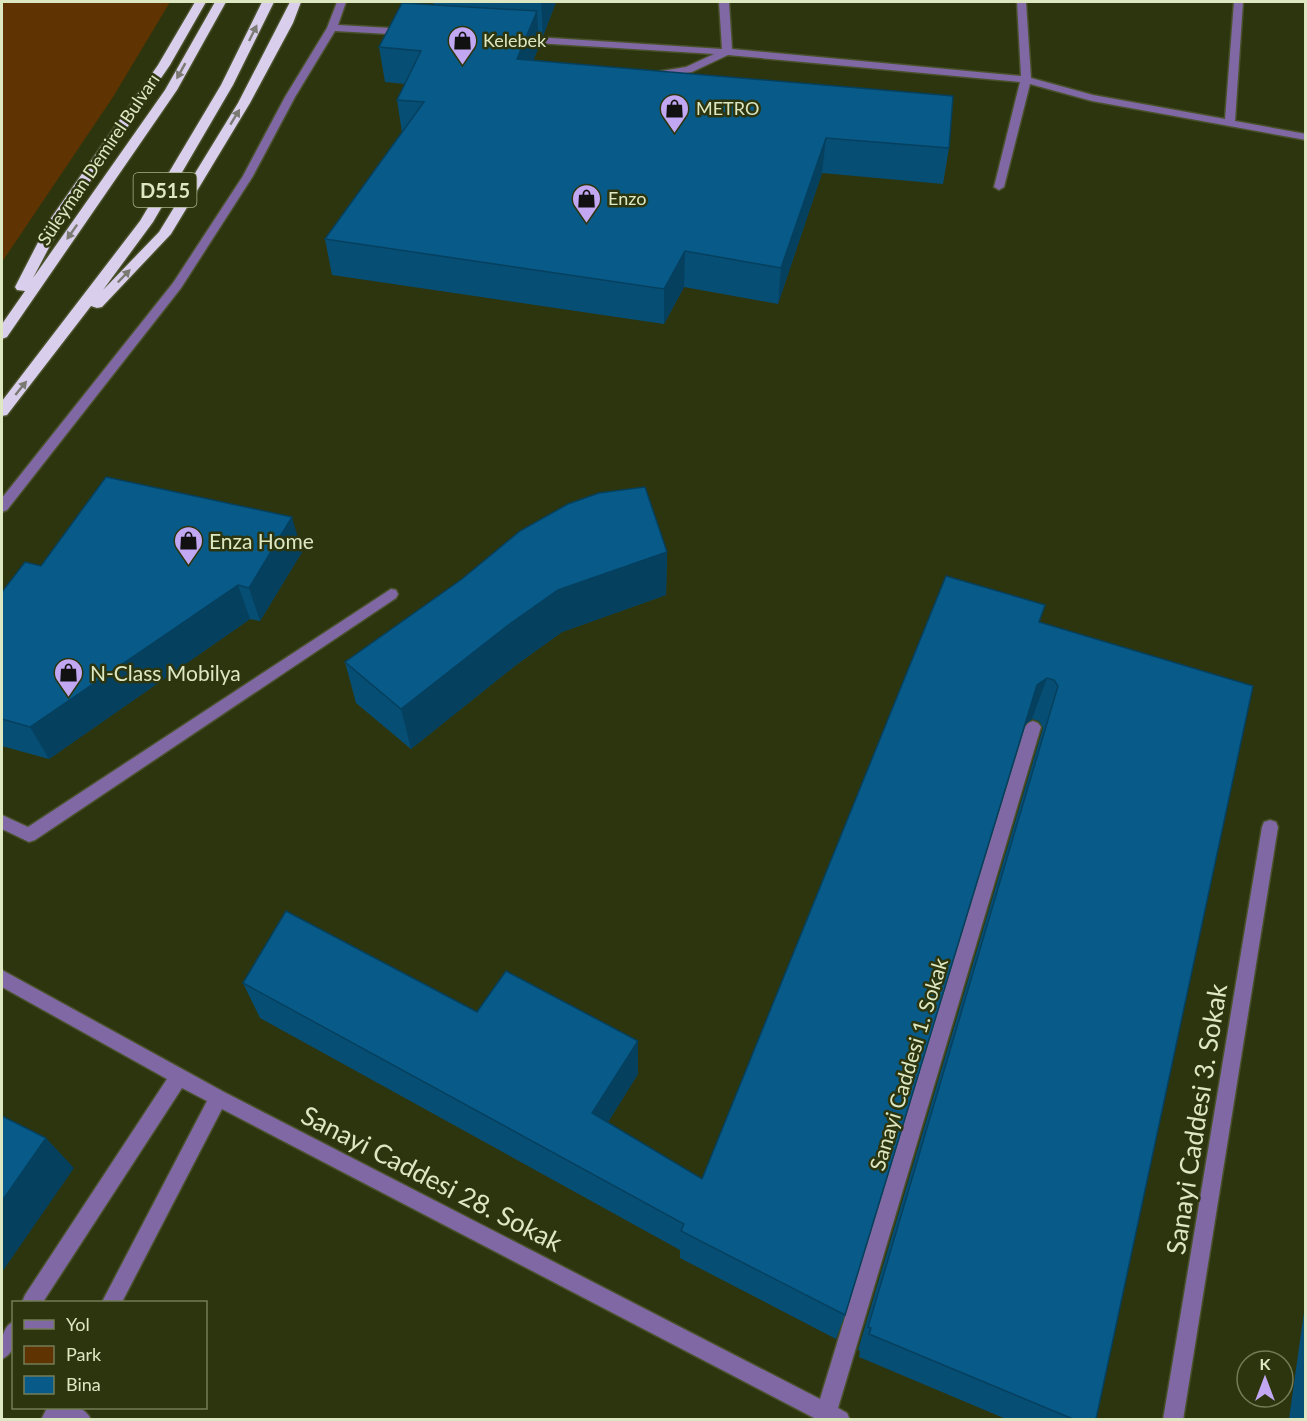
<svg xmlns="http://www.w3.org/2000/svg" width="1307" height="1421" font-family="Lato,sans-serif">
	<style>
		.green { fill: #603302 }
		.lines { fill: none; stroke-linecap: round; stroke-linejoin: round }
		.minor-casing { stroke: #49512b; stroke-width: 3 }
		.highway-casing { stroke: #49512b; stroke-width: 3 }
		.minor { fill: #7f68a4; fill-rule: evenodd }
		.highway { fill: #d9cfed; fill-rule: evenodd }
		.wall { fill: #074e75 }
		.shaded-wall { fill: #06405f }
		.building { fill: #085b88; stroke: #06405f; stroke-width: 1.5 }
		.oneway { fill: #7a7a72 }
		.labels { text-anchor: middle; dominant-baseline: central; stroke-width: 5; stroke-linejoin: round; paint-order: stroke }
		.far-poi-label { font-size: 18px; fill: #dde7c2; stroke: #2d350e; text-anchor: start }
		.far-street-label { font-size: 18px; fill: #dde7c2; stroke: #2d350e }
		.shield { fill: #2d350e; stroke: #a8b28c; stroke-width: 1.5 }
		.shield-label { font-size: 20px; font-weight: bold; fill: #dde7c2 }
		.poi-label { font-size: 21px; fill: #dde7c2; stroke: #2d350e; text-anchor: start }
		.street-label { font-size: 21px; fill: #dde7c2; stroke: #2d350e }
		.near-street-label { font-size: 26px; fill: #dde7c2; stroke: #2d350e }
	</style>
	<rect width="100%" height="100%" fill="#2d350e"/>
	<path class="green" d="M 2,2 L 170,2 L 113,97 L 2,262 Z"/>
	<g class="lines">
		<defs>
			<path id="minor" d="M 337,2 L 346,2 L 338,25 L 407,29 L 412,32 L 407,35 L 335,31 L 295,97 L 253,176 L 181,288 L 7,510 L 2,512 L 2,498 L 173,283 L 243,176 L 285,97 L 327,28 Z
				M 719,2 L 729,2 L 732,49 L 1021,76 L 1017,2 L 1026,2 L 1031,78 L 1093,95 L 1225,119 L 1234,2 L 1243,2 L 1235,121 L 1306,134 L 1306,140 L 1092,101 L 1030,84 L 1004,187 L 999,190 L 994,187 L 1020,82 L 728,55 L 692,72 L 653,78 L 648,75 L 649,73 L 686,67 L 714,54 L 520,42 L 515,39 L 520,36 L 722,49 Z
				M 391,589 L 396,590 L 398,594 L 396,598 L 35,840 L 29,842 L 2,829 L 2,815 L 28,827 Z
				M 1033,721 L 1038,723 L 1041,727 L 838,1408 L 847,1413 L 850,1420 L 818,1420 L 222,1109 L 122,1302 L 102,1302 L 207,1101 L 182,1088 L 43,1302 L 22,1302 L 25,1295 L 167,1079 L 2,987 L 2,970 L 224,1092 L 820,1399 L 1025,727 L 1028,723 Z
				M 1270,820 L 1276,822 L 1278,827 L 1183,1420 L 1163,1420 L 1262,827 L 1264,822 Z
				M 14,1321 C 14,1336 18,1352 2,1359 C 1,1345 0,1328 14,1321 Z
				M 47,1408 C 63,1408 84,1402 91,1420 L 41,1420 Z"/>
			<path id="highway" d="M 195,2 L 206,2 L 170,65 L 63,221 L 33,278 L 165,90 L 215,2 L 226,2 L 177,90 L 7,337 L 2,339 L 2,324 L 25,291 L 17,290 L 15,287 L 49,221 L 158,65 Z
				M 262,2 L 274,2 L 233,85 L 153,222 L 103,290 L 159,232 L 238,103 L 290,2 L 301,2 L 293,23 L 250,103 L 171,234 L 102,307 L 97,308 L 91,306 L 7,415 L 2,416 L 2,401 L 140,221 L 221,85 Z"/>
		</defs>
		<use href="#minor" class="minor-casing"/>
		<use href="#highway" class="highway-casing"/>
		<use href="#minor" class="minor"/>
		<use href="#highway" class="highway"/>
	</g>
	<path class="wall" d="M 433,2 L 556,2 L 543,36 L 538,35 L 539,46 L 533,61 L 949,148 L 943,184 L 822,173 L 778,304 L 684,287 L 664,324 L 332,275 L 325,239 L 402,133 L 397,100 L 405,84 L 385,82 L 379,47 L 434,5 Z
		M 302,552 L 260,621 L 250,619 L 49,759 L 2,746 L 2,592 L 41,566 Z
		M 667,552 L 666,595 L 562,632 L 516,665 L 411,749 L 356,703 L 345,662 Z
		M 1039,622 L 1253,686 L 1096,1419 L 1006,1419 L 859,1357 L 860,1351 L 858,1350 L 1043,728 L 1039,721 L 1032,719 L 1025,725 L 845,1315 L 836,1339 L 680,1258 L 680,1250 L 260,1018 L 243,983 L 477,1012 L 638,1074 L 608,1122 L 702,1179 Z
		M 1305,1305 L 1305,1419 L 1289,1419 Z"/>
	<path class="shaded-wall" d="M 541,2 L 556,2 L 543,36 Z
		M 537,11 L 539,46 L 520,94 L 517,59 Z
		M 826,138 L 822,173 L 778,304 L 781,268 Z
		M 685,251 L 684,287 L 664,324 L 664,289 Z
		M 292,517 L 302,552 L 260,621 L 249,588 Z
		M 667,552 L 666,595 L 562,632 L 516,665 L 411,749 L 401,709 L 511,623 L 558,590 Z
		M 238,585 L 250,619 L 49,759 L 30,727 Z
		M 1047,678 L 1032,719 L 1023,726 L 1037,685 Z
		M 638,1041 L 638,1074 L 594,1144 L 592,1113 Z
		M 46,1138 L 74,1168 L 2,1272 L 2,1201 Z"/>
	<path class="building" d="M 402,3 L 537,11 L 517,59 L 953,96 L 949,148 L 826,138 L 781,268 L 685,251 L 664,289 L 325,239 L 424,102 L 397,100 L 421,51 L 379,47 Z
		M 106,477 L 292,517 L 249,588 L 238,585 L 30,727 L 2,719 L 2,592 L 25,562 L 41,566 Z
		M 645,487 L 667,552 L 558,590 L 511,623 L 401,709 L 345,662 L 462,579 L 520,531 L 568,504 L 599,493 Z
		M 946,576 L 1045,605 L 1039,622 L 1253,686 L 1096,1419 L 1073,1419 L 869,1334 L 871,1328 L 868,1327 L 1058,686 L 1054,680 L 1047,678 L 1037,685 L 845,1315 L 681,1231 L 684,1224 L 243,983 L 286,911 L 477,1012 L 506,971 L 638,1041 L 592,1113 L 702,1179 Z
		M 2,1116 L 46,1138 L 2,1201 Z"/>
	<defs><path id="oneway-solid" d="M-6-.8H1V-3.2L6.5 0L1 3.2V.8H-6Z" transform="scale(1.5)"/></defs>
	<g class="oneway">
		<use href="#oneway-solid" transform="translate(253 33) rotate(-64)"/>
		<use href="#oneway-solid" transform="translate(181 71) rotate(119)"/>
		<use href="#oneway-solid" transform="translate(235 117) rotate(-59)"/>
		<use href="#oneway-solid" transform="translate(72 232) rotate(125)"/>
		<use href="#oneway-solid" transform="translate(124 276) rotate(-46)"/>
		<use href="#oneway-solid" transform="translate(21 388) rotate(-51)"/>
	</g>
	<defs>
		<symbol id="shop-pin" viewBox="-11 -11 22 30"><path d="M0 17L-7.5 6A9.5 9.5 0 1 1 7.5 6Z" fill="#c2a7f2" stroke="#2d350e"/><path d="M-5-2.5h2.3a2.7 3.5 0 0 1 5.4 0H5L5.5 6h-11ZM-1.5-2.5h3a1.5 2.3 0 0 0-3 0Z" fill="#111"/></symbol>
	</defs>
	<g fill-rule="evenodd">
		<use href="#shop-pin" x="446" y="24" width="33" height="45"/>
		<use href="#shop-pin" x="658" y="92" width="33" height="45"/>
		<use href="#shop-pin" x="570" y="182" width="33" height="45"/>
		<use href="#shop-pin" x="172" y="524" width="33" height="45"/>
		<use href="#shop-pin" x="52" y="656" width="33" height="45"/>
	</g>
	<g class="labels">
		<g class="far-poi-label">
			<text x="483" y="40">Kelebek</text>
			<text x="696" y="108">METRO</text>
			<text x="608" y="198">Enzo</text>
		</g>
		<g class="far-street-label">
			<text transform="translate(98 159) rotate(-56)">Süleyman Demirel Bulvarı</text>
		</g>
		<rect class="shield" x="133.5" y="173" width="63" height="34" rx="4.5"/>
		<g class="shield-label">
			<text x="165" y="190">D515</text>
		</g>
		<g class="poi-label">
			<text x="209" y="540">Enza Home</text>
			<text x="90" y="672">N-Class Mobilya</text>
		</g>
		<g class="street-label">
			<text transform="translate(908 1064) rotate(-73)">Sanayi Caddesi 1. Sokak</text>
		</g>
		<g class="near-street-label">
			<text transform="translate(1196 1119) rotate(-81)">Sanayi Caddesi 3. Sokak</text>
			<text transform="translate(432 1178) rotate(27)">Sanayi Caddesi 28. Sokak</text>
		</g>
	</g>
	<rect width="1307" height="1421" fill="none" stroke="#dde7c2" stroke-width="6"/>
	<rect x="12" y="1301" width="195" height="108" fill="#2d350e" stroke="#737c56" stroke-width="1.5"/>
	<rect x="24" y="1320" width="30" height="9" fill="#7f68a4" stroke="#737c56" stroke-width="1.5"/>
	<text x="66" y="1331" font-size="18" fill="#dde7c2">Yol</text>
	<rect x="24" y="1346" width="30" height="18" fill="#603302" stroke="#737c56" stroke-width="1.5"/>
	<text x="66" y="1361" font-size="18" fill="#dde7c2">Park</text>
	<rect x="24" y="1376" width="30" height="18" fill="#085b88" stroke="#737c56" stroke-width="1.5"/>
	<text x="66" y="1391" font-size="18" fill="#dde7c2">Bina</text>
	<g transform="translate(1265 1379)"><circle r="28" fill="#2d350e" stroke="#737c56" stroke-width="1.5"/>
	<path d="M0-4.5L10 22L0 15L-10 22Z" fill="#c2a7f2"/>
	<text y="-9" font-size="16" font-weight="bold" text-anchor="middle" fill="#dde7c2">K</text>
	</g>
</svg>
